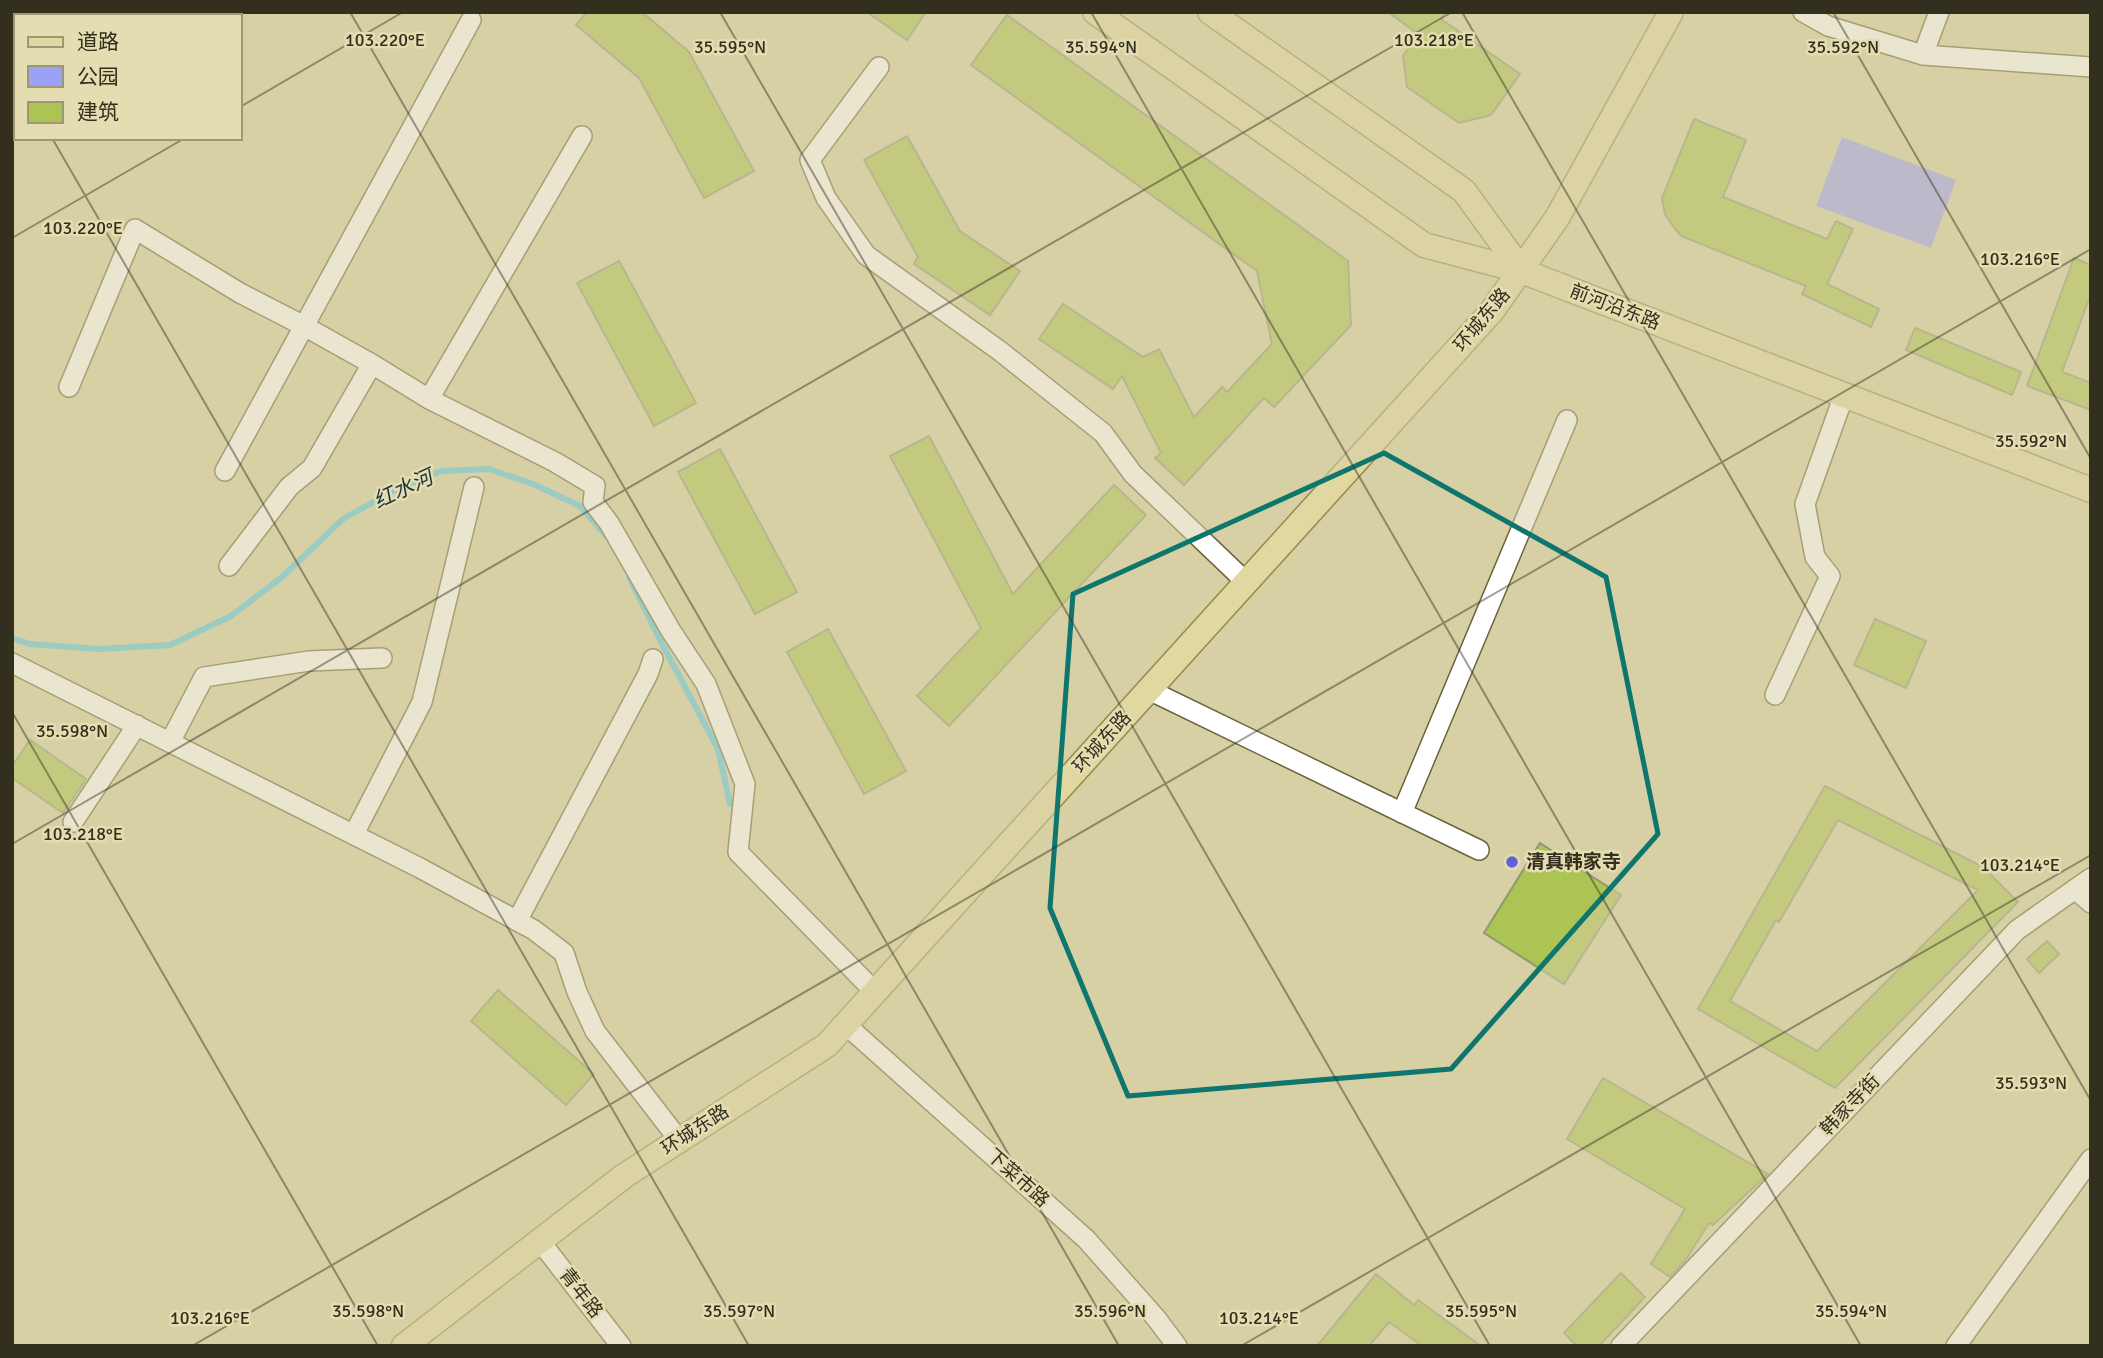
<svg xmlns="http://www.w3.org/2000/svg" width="2103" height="1358" font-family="Signika,'Noto Sans SC',sans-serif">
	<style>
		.green { fill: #9ba1f7 }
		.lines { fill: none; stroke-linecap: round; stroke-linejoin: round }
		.stream { stroke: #52c5e6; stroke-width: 6 }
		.building { fill: #acc453; stroke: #8f9972; stroke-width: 2; fill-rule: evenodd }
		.minor-casing { stroke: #6a633b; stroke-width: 22 }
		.major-casing { stroke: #958b4a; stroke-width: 27 }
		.minor { stroke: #fff; stroke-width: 19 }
		.major { stroke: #e0d7a1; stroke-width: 24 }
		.marked { fill: none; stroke: #0f766e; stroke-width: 5; stroke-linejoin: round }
		.ticks { fill: none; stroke: #322f1e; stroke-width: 2; stroke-opacity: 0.45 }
		.poi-dot { fill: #625fd8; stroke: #e4ddb1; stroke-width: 2.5 }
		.labels { text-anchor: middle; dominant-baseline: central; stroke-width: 5; stroke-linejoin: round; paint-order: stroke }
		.street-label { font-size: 19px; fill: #322f1e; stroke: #e4ddb1 }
		.poi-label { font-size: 19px; font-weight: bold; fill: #322f1e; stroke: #e4ddb1; text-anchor: start }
		.water-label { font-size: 21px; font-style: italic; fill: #1a333b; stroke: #e4ddb1 }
		.ticks-label { font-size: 18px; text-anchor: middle; fill: #322f1e; stroke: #e4ddb1; stroke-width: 5; stroke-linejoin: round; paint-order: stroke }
	</style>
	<rect width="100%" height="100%" fill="#d7d0a5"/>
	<path class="green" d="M 1842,137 L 1956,180 L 1931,248 L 1816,206 Z"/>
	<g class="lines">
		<path class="stream" d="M 629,577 L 660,640 L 718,749 L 730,804
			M 12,638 L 30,644 L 99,649 L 170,645 L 231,616 L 282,577 L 343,519 L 393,491 L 441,471 L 489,469 L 533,484 L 580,506 L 607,537"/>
	</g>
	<path class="building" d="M 587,12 L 642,12 L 689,52 L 754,171 L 704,198 L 639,78 L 576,25 Z
		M 867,12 L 926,12 L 907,40 Z
		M 1388,12 L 1446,12 L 1441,19 L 1520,74 L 1491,115 L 1459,123 L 1407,87 L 1403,56 L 1418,34 Z
		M 1007,15 L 1348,261 L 1351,325 L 1274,407 L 1264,398 L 1184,485 L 1155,458 L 1161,453 L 1122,376 L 1113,389 L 1039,339 L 1063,304 L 1143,357 L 1159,349 L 1194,417 L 1222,387 L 1227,392 L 1272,344 L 1257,271 L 971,65 Z
		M 1694,119 L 1746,140 L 1723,197 L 1827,239 L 1836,221 L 1853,229 L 1827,284 L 1879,309 L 1871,327 L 1802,294 L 1806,286 L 1681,236 L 1675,229 L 1665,214 L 1662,198 Z
		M 907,136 L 960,231 L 1020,271 L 990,315 L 914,264 L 918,257 L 864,160 Z
		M 2074,258 L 2091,265 L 2091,293 L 2062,372 L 2091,383 L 2091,410 L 2027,386 Z
		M 619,261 L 696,403 L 654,426 L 577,283 Z
		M 1915,328 L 2021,372 L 2012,395 L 1906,350 Z
		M 929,436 L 1013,594 L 1114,485 L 1146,515 L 949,726 L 917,696 L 981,628 L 890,456 Z
		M 720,449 L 797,592 L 755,614 L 678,472 Z
		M 1875,619 L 1926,641 L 1906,688 L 1854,665 Z
		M 828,629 L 906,771 L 864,794 L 787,652 Z
		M 30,740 L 86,779 L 63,813 L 12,778 L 12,766 Z
		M 1825,786 L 1983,867 L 2018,902 L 1835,1088 L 1698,1009 ZM 1838,820 L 1978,890 L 1817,1051 L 1730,1001 L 1776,920 L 1779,922 Z
		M 1540,843 L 1621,895 L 1564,984 L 1484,933 Z
		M 2047,941 L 2059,954 L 2039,973 L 2027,959 Z
		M 498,990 L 594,1074 L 566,1105 L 471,1021 Z
		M 1603,1078 L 1768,1174 L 1713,1225 L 1709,1223 L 1685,1261 L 1670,1277 L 1651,1264 L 1685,1209 L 1567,1139 Z
		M 1621,1273 L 1645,1297 L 1599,1346 L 1577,1346 L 1564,1333 Z
		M 1376,1274 L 1414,1305 L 1418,1300 L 1481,1346 L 1422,1346 L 1389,1322 L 1369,1346 L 1317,1346 Z"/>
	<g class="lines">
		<defs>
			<path id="minor" d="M 1803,12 L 1828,26 L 1923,55 L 2091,67
				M 1923,55 L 1939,12
				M 879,67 L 810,160 L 826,198 L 866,255 L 1000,351 L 1103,433 L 1133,474 L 1246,582
				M 69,387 L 135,229 L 240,293 L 304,326 L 372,364 L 429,399 L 555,462 L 595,486 L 593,502 L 609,523 L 671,631 L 706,684 L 745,784 L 738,852 L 875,992
				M 429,399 L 582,136
				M 225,471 L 471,20
				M 229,566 L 289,487 L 312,468 L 372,364
				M 12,663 L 420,868 L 534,930 L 564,953 L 577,992 L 595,1031 L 679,1140
				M 1149,690 L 1479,850
				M 1775,695 L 1830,576 L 1815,557 L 1805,504 L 1844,395
				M 170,742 L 204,677 L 309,661 L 382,658
				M 1402,813 L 1567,420
				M 73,822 L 137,725
				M 354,834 L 422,702 L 474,487
				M 2075,889 L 2091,903
				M 517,921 L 648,674 L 653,659
				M 846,1025 L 1086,1239 L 1156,1318 L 1177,1346
				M 540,1241 L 621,1346
				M 1621,1346 L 2017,930 L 2091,878
				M 1956,1346 L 2091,1159"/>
			<path id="major" d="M 1095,12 L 1424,245 L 1522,271 L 2091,490
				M 1210,12 L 1464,191 L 1522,271
				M 404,1346 L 624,1176 L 827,1045 L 1492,311 L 1557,218 L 1671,12"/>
		</defs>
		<use href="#minor" class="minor-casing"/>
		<use href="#major" class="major-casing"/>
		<use href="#minor" class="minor"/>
		<use href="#major" class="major"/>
	</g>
	<path d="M0 0H2103V1358H0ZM 1384,453 L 1606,577 L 1658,834 L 1451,1069 L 1128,1096 L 1050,908 L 1073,594 Z" fill="#d7d0a5" fill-opacity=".55" fill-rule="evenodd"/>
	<path class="marked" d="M 1384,453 L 1606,577 L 1658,834 L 1451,1069 L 1128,1096 L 1050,908 L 1073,594 Z"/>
	<path class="ticks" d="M 350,12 L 1119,1346M 720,12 L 1490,1346M 1091,12 L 1861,1346M 1462,12 L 2091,1101M 1833,12 L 2091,459M 12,70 L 16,76M 240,107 L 403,12M 52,138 L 749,1346M 12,238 L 185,138M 12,712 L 378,1346M 12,844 L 1452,12M 192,1346 L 2091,249M 1241,1346 L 2091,855"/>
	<circle class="poi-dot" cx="1512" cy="862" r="7"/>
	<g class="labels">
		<g class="street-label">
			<text transform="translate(1615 307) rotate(21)">前河沿东路</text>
			<text transform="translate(1482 320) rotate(-50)">环城东路</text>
			<text transform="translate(1102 742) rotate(-48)">环城东路</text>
			<text transform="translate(1850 1105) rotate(-46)">韩家寺街</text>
			<text transform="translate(695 1130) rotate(-33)">环城东路</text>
			<text transform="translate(1018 1178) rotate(42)">下菜市路</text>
			<text transform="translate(581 1293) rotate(52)">青年路</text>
		</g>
		<g class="poi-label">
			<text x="1526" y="862">清真韩家寺</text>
		</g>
		<g class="water-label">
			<text transform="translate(403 489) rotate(-25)">红水河</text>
		</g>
	</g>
	<g class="ticks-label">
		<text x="385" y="46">103.220°E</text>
		<text x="1434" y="46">103.218°E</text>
		<text x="730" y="53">35.595°N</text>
		<text x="1101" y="53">35.594°N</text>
		<text x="1843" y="53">35.592°N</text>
		<text x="83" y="234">103.220°E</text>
		<text x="2020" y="265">103.216°E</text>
		<text x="2031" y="447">35.592°N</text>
		<text x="72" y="737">35.598°N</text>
		<text x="83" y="840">103.218°E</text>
		<text x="2020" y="871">103.214°E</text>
		<text x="2031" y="1089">35.593°N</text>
		<text x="368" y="1317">35.598°N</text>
		<text x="739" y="1317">35.597°N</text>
		<text x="1110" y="1317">35.596°N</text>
		<text x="1481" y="1317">35.595°N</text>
		<text x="1851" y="1317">35.594°N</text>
		<text x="210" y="1324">103.216°E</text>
		<text x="1259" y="1324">103.214°E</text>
	</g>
	<rect width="2103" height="1358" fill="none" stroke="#322f1e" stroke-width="28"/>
	<rect x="14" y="14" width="228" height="126" fill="#e4ddb1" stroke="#9d9776" stroke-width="2"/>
	<rect x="28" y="37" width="35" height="10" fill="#e0d7a1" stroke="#9d9776" stroke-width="2"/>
	<text x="77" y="49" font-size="21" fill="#322f1e">道路</text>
	<rect x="28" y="66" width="35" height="21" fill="#9ba1f7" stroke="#9d9776" stroke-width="2"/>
	<text x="77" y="84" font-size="21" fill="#322f1e">公园</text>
	<rect x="28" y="102" width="35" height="21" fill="#acc453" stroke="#9d9776" stroke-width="2"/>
	<text x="77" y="119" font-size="21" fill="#322f1e">建筑</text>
</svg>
